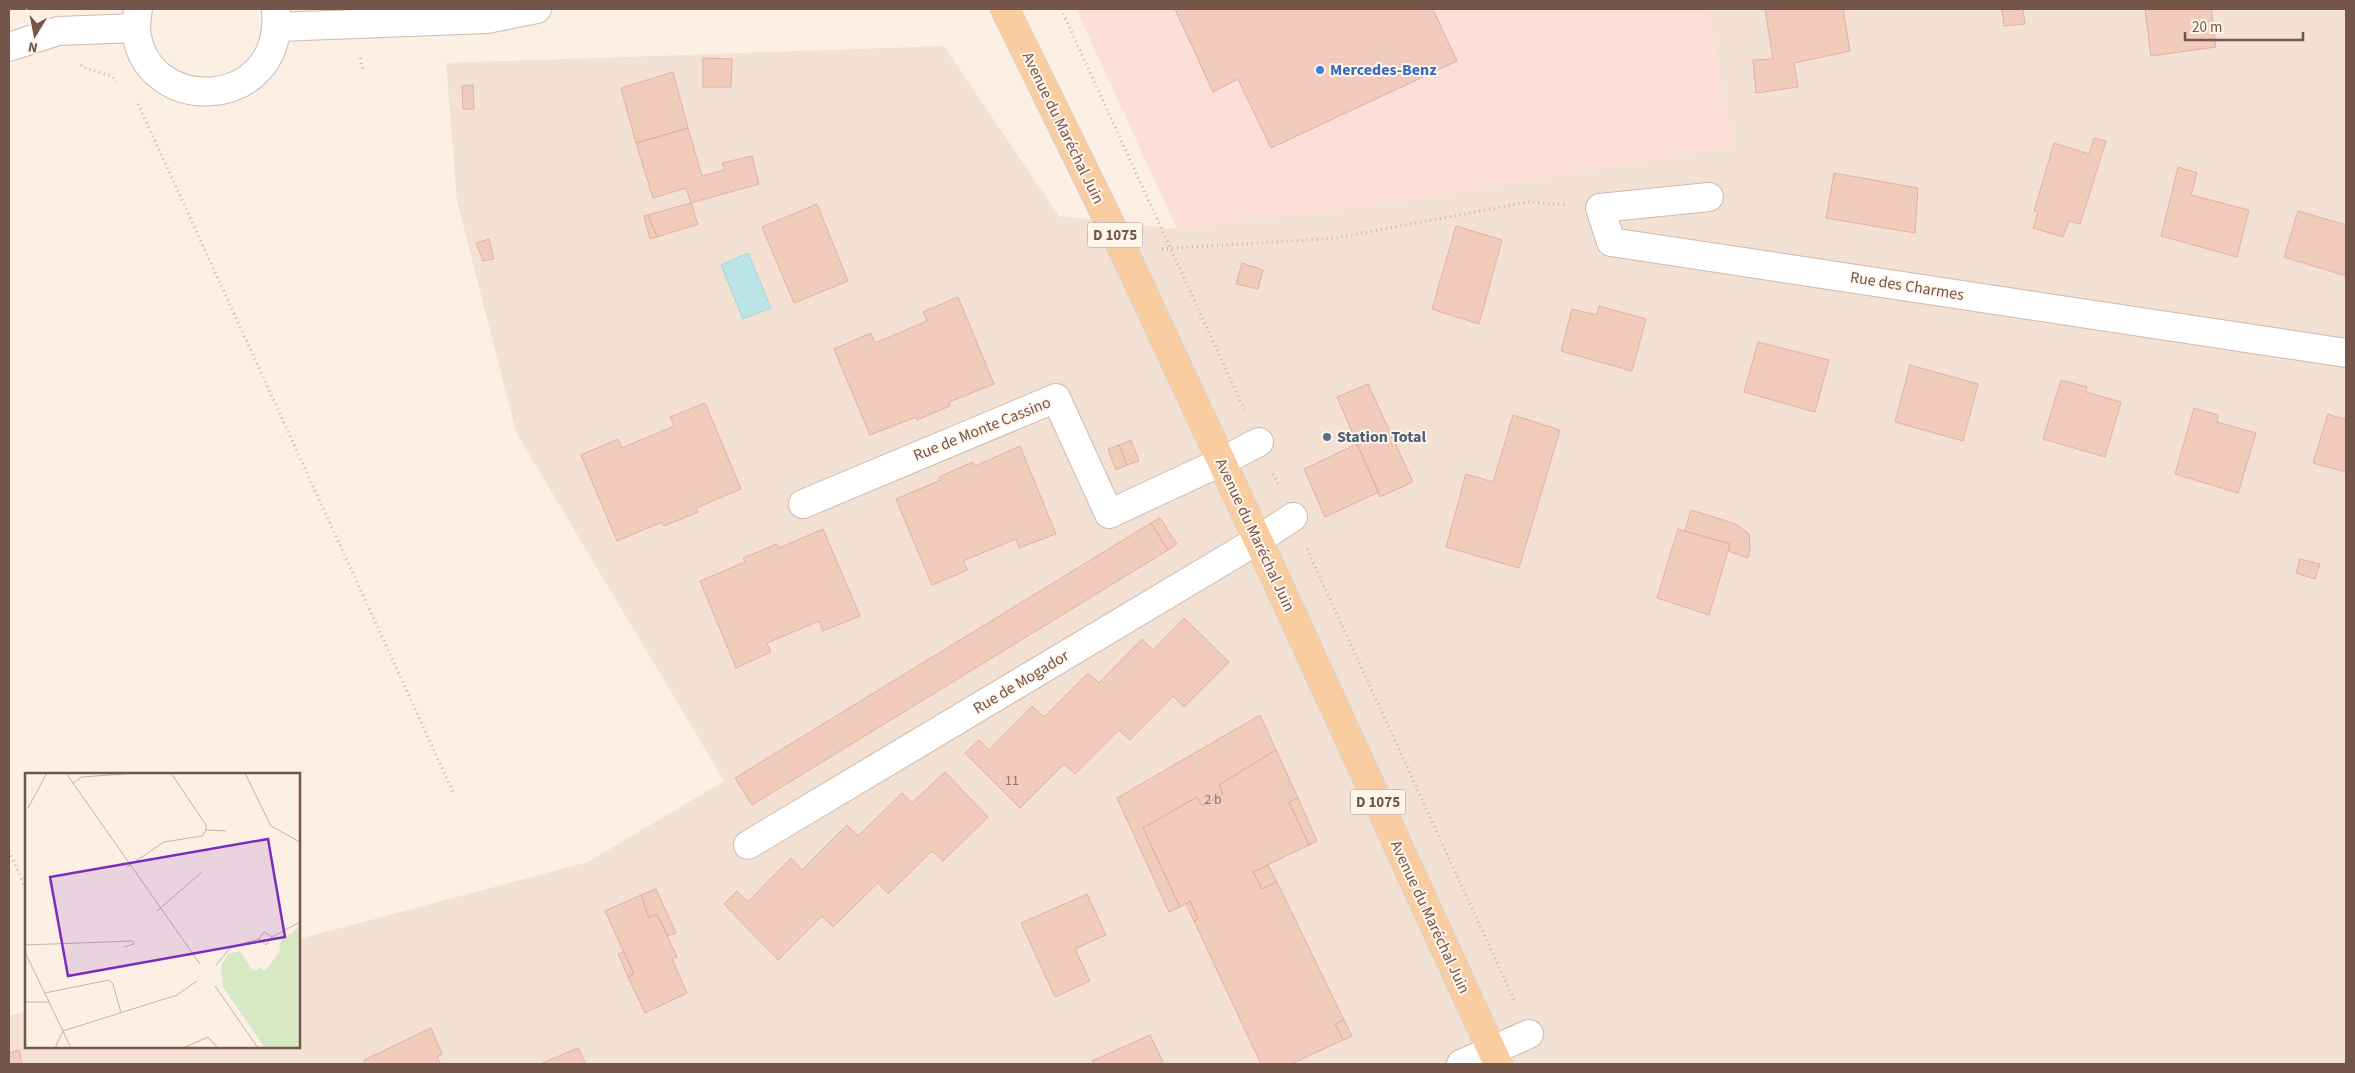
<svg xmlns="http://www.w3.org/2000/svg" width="2355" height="1073" font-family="'Source Sans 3',sans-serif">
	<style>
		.residential { fill: #f3e1d3 }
		.commercial { fill: #fcdfd9 }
		.water { fill: #bae4e5; stroke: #a0d5d7 }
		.building { fill: #f1ccbd; stroke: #e3b09e }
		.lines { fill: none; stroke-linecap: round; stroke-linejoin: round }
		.minor-casing { stroke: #cfb9ae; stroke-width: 30 }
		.major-casing { stroke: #d8cfcc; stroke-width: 30 }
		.path { stroke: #d6afa0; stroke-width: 3; stroke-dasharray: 1 4; stroke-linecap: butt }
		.minor { stroke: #fff; stroke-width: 28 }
		.major { stroke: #f9cd9f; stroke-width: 28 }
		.shop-dot { fill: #3f7fe0; stroke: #fff5eb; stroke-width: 2 }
		.service-dot { fill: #5c6f8a; stroke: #fff5eb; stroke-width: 2 }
		.labels { text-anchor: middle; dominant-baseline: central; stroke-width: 4; stroke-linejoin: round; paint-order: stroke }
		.number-label { font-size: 14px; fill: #937367 }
		.shield { fill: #fff5eb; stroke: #9e857a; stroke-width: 1 }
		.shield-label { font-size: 15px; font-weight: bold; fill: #74554a }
		.shop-label { font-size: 16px; font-weight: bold; fill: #366cbe; stroke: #fff5eb; text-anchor: start }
		.street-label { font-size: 16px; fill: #74554a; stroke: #fff5eb }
		.service-label { font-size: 16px; font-weight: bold; fill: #4e5e75; stroke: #fff5eb; text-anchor: start }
		.inset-road { fill: none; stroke: #c6b2a7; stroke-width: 1 }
		.view { fill: #7b2cbf; fill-opacity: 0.15; stroke: #7b2cbf; stroke-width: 2.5 }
		.inset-edge { fill: none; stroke: #74554a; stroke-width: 2.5 }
	</style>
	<rect width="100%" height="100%" fill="#fcf0e5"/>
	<path class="residential" d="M 1707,9 L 2346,9 L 2346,1064 L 9,1064 L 9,1016 L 26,1011 L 26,1047 L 299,1047 L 299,939 L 588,862 L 724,781 L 516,432 L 457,201 L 446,63 L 944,46 L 1059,216 L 1177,229 L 1733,146 Z"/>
	<path class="commercial" d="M 1076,9 L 1707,9 L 1734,146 L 1399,202 L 1177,229 Z"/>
	<path class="water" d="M 748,253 L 771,308 L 743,319 L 721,265 Z"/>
	<path class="building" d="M 1175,9 L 1433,9 L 1457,61 L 1271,148 L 1238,79 L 1213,92 Z
		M 1765,9 L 1843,9 L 1850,51 L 1794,63 L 1798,87 L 1756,93 L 1753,60 L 1773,59 Z
		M 2002,9 L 2023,9 L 2025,24 L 2004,26 Z
		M 2145,9 L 2211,9 L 2216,47 L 2151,56 Z
		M 703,58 L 732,59 L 731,87 L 703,87 Z
		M 673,72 L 688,128 L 636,143 L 621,88 Z
		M 473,85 L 474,109 L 463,109 L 462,86 Z
		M 688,128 L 702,176 L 725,170 L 722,163 L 752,156 L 759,184 L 691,203 L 686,188 L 653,198 L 636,143 Z
		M 2094,138 L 2106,141 L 2080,224 L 2069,221 L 2063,237 L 2033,228 L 2038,212 L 2034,211 L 2054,143 L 2089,154 Z
		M 2178,167 L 2197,173 L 2191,195 L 2249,210 L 2237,257 L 2161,236 Z
		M 1834,173 L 1918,188 L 1915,233 L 1826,218 Z
		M 691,203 L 698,224 L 657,237 L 648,215 Z
		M 817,204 L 848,281 L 794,303 L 762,227 Z
		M 2298,211 L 2346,225 L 2346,276 L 2284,257 Z
		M 648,215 L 657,237 L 650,239 L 644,216 Z
		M 1456,226 L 1502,240 L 1479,324 L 1432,309 Z
		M 489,239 L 494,259 L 483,261 L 476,243 Z
		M 1242,263 L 1263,270 L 1258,289 L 1236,284 Z
		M 958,297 L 994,384 L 949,402 L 950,406 L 917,420 L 916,417 L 870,435 L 834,349 L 871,333 L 875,343 L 927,321 L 923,312 Z
		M 1599,306 L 1646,319 L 1632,371 L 1561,351 L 1572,309 L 1597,315 Z
		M 1758,342 L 1829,360 L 1815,412 L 1744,392 Z
		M 1910,365 L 1978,384 L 1963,441 L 1895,422 Z
		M 2061,380 L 2087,387 L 2086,392 L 2121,402 L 2105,457 L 2043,439 Z
		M 1368,384 L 1413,482 L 1380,497 L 1337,397 Z
		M 705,403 L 741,489 L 696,508 L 698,512 L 664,526 L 662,522 L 617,541 L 581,455 L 618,439 L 622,448 L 674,426 L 670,417 Z
		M 2194,408 L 2218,415 L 2217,422 L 2256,433 L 2238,493 L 2175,474 Z
		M 2328,414 L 2346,420 L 2346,472 L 2313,463 Z
		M 1513,415 L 1560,430 L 1519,568 L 1446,547 L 1466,474 L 1493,482 Z
		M 1131,440 L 1139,461 L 1127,465 L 1119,445 Z
		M 1357,444 L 1379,492 L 1325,517 L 1304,469 Z
		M 1119,445 L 1127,465 L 1116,470 L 1108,449 Z
		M 1020,446 L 1056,534 L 1019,548 L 1016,539 L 963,561 L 968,570 L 932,585 L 896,499 L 941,480 L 939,477 L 973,462 L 975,466 Z
		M 1691,510 L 1736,524 L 1749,534 L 1750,550 L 1748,558 L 1728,551 L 1730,544 L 1685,531 Z
		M 1160,518 L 1177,544 L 1168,550 L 1151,523 Z
		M 1151,523 L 1168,550 L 752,805 L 735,778 Z
		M 823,529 L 860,616 L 823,631 L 819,621 L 767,643 L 771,652 L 736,668 L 700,581 L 745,562 L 743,558 L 777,544 L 779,548 Z
		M 1678,529 L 1730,544 L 1709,615 L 1657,598 Z
		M 2300,559 L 2320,564 L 2315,579 L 2296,573 Z
		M 1184,618 L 1229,662 L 1184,707 L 1173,696 L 1130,740 L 1119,730 L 1075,774 L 1064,764 L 1020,808 L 965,753 L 979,740 L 989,750 L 1032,706 L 1044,717 L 1088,673 L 1099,683 L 1142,639 L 1153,650 Z
		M 1260,715 L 1276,750 L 1219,785 L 1223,794 L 1202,806 L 1197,797 L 1143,828 L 1180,907 L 1169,912 L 1117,798 Z
		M 1276,750 L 1298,798 L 1289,802 L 1309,845 L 1253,872 L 1262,889 L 1277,882 L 1344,1020 L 1335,1024 L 1343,1040 L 1291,1064 L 1261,1064 L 1194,921 L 1198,919 L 1190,901 L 1180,907 L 1143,828 L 1197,797 L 1202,806 L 1223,794 L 1219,785 Z
		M 945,772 L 988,817 L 943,861 L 932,851 L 888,894 L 878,883 L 833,927 L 822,916 L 778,960 L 724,904 L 737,891 L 748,902 L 791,858 L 802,870 L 847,825 L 858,836 L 902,793 L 912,803 Z
		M 1298,798 L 1317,841 L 1309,845 L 1289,802 Z
		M 1268,865 L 1277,882 L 1262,889 L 1253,872 Z
		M 656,889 L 676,933 L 668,936 L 657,914 L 649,918 L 641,895 Z
		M 1087,894 L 1106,935 L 1075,949 L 1090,981 L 1055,997 L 1021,923 Z
		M 641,895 L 649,918 L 657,914 L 677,957 L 672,959 L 687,993 L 645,1013 L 628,977 L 634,974 L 605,911 Z
		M 1190,901 L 1198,919 L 1194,921 L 1186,904 Z
		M 624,952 L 634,974 L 628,977 L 618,954 Z
		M 1344,1020 L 1352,1036 L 1343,1040 L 1335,1024 Z
		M 431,1028 L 442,1054 L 437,1057 L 441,1064 L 365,1064 L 364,1060 Z
		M 1150,1035 L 1164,1064 L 1094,1064 L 1092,1061 Z
		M 578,1048 L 586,1064 L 540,1064 Z
		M 19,1050 L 22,1064 L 9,1064 L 9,1053 Z"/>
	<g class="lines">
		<defs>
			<path id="minor" d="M 138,9 C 137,15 136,22 136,28 C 142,117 285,114 276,10
				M 278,27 L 487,19 L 537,9
				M 9,47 L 58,31 L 136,28
				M 1709,197 L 1600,208 L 1611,242 L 2346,353
				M 803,504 L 1056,398 L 1109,514 L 1221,462 L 1259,442
				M 748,845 L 1258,540 L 1293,517
				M 1461,1064 L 1529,1034"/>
			<path id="major" d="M 1005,9 L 1124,252 L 1258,540 L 1498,1064"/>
		</defs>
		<use href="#minor" class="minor-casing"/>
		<use href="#major" class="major-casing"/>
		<path class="path" d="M 1061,9 L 1245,411
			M 360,58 L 363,69
			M 81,65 L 82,67 L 111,76 L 117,81
			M 138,104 L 454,794
			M 1162,249 L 1336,238 L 1528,202 L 1567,205
			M 1273,474 L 1279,486
			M 1307,549 L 1515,1002
			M 9,851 L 26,889"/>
		<use href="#minor" class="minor"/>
		<use href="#major" class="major"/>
	</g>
	<circle class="shop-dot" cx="1320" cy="70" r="5"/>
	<circle class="service-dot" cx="1327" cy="437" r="5"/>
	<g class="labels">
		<g class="number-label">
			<text x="1012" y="781">11</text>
			<text x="1213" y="800">2 b</text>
		</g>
		<g class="shield">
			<rect x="1087.5" y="222.5" width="55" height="25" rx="4"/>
			<rect x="1350.5" y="789.5" width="55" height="25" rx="4"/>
		</g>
		<g class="shield-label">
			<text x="1115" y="235">D 1075</text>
			<text x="1378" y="802">D 1075</text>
		</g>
		<g class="shop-label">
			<text x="1330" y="70">Mercedes-Benz</text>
		</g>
		<g class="street-label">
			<text transform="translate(1063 128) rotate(64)">Avenue du Maréchal Juin</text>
			<text transform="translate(1907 286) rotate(9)">Rue des Charmes</text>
			<text transform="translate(982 429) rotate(-22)">Rue de Monte Cassino</text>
			<text transform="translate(1255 535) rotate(65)">Avenue du Maréchal Juin</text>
			<text transform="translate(1021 682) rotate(-31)">Rue de Mogador</text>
			<text transform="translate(1430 917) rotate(65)">Avenue du Maréchal Juin</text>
		</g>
		<g class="service-label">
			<text x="1337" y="437">Station Total</text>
		</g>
	</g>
	<g transform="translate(25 773)">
		<rect width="275" height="275" fill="#fcf0e5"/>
		<path d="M 275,154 L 275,275 L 240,275 L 198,214 L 196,192 L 203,181 L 215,178 L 226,195 L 231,198 L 234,194 L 240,198 L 254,180 L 256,167 Z" fill="#d7e9c4"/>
		<path class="inset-road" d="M 41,0 L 175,191M 220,0 L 246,53 L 275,69M 48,10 L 57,4 L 112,0M 3,35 L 22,0M 181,57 L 201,58M 102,94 L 139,69 L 177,63 L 181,57 L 181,52 L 146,0M 132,138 L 177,99M 247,164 L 275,149M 234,166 L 241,172 L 247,164M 234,166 L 239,159 L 247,164M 0,172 L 107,168 L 109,171 L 99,174M 0,179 L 46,275M 191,192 L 206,174 L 234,166M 190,213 L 233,275M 20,220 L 84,207 L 88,211 L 96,240M 0,229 L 25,229M 38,258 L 152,222 L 172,208M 30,275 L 38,258M 158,275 L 183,264 L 193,275"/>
		<path class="view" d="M 243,66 L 260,164 L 43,203 L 25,104 Z"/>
		<rect width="275" height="275" class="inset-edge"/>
	</g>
	<rect width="2355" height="1073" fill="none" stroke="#74554a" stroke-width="20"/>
	<g transform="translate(35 35) rotate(190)" stroke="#fff5eb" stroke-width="4" paint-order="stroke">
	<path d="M0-4L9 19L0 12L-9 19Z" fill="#74554a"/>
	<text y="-8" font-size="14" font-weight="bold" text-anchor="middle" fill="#74554a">N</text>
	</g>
	<path d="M2185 32v8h118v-8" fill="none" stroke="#74554a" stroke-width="2.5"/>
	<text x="2192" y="32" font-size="15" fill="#74554a" stroke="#fff5eb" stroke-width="4" paint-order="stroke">20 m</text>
</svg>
